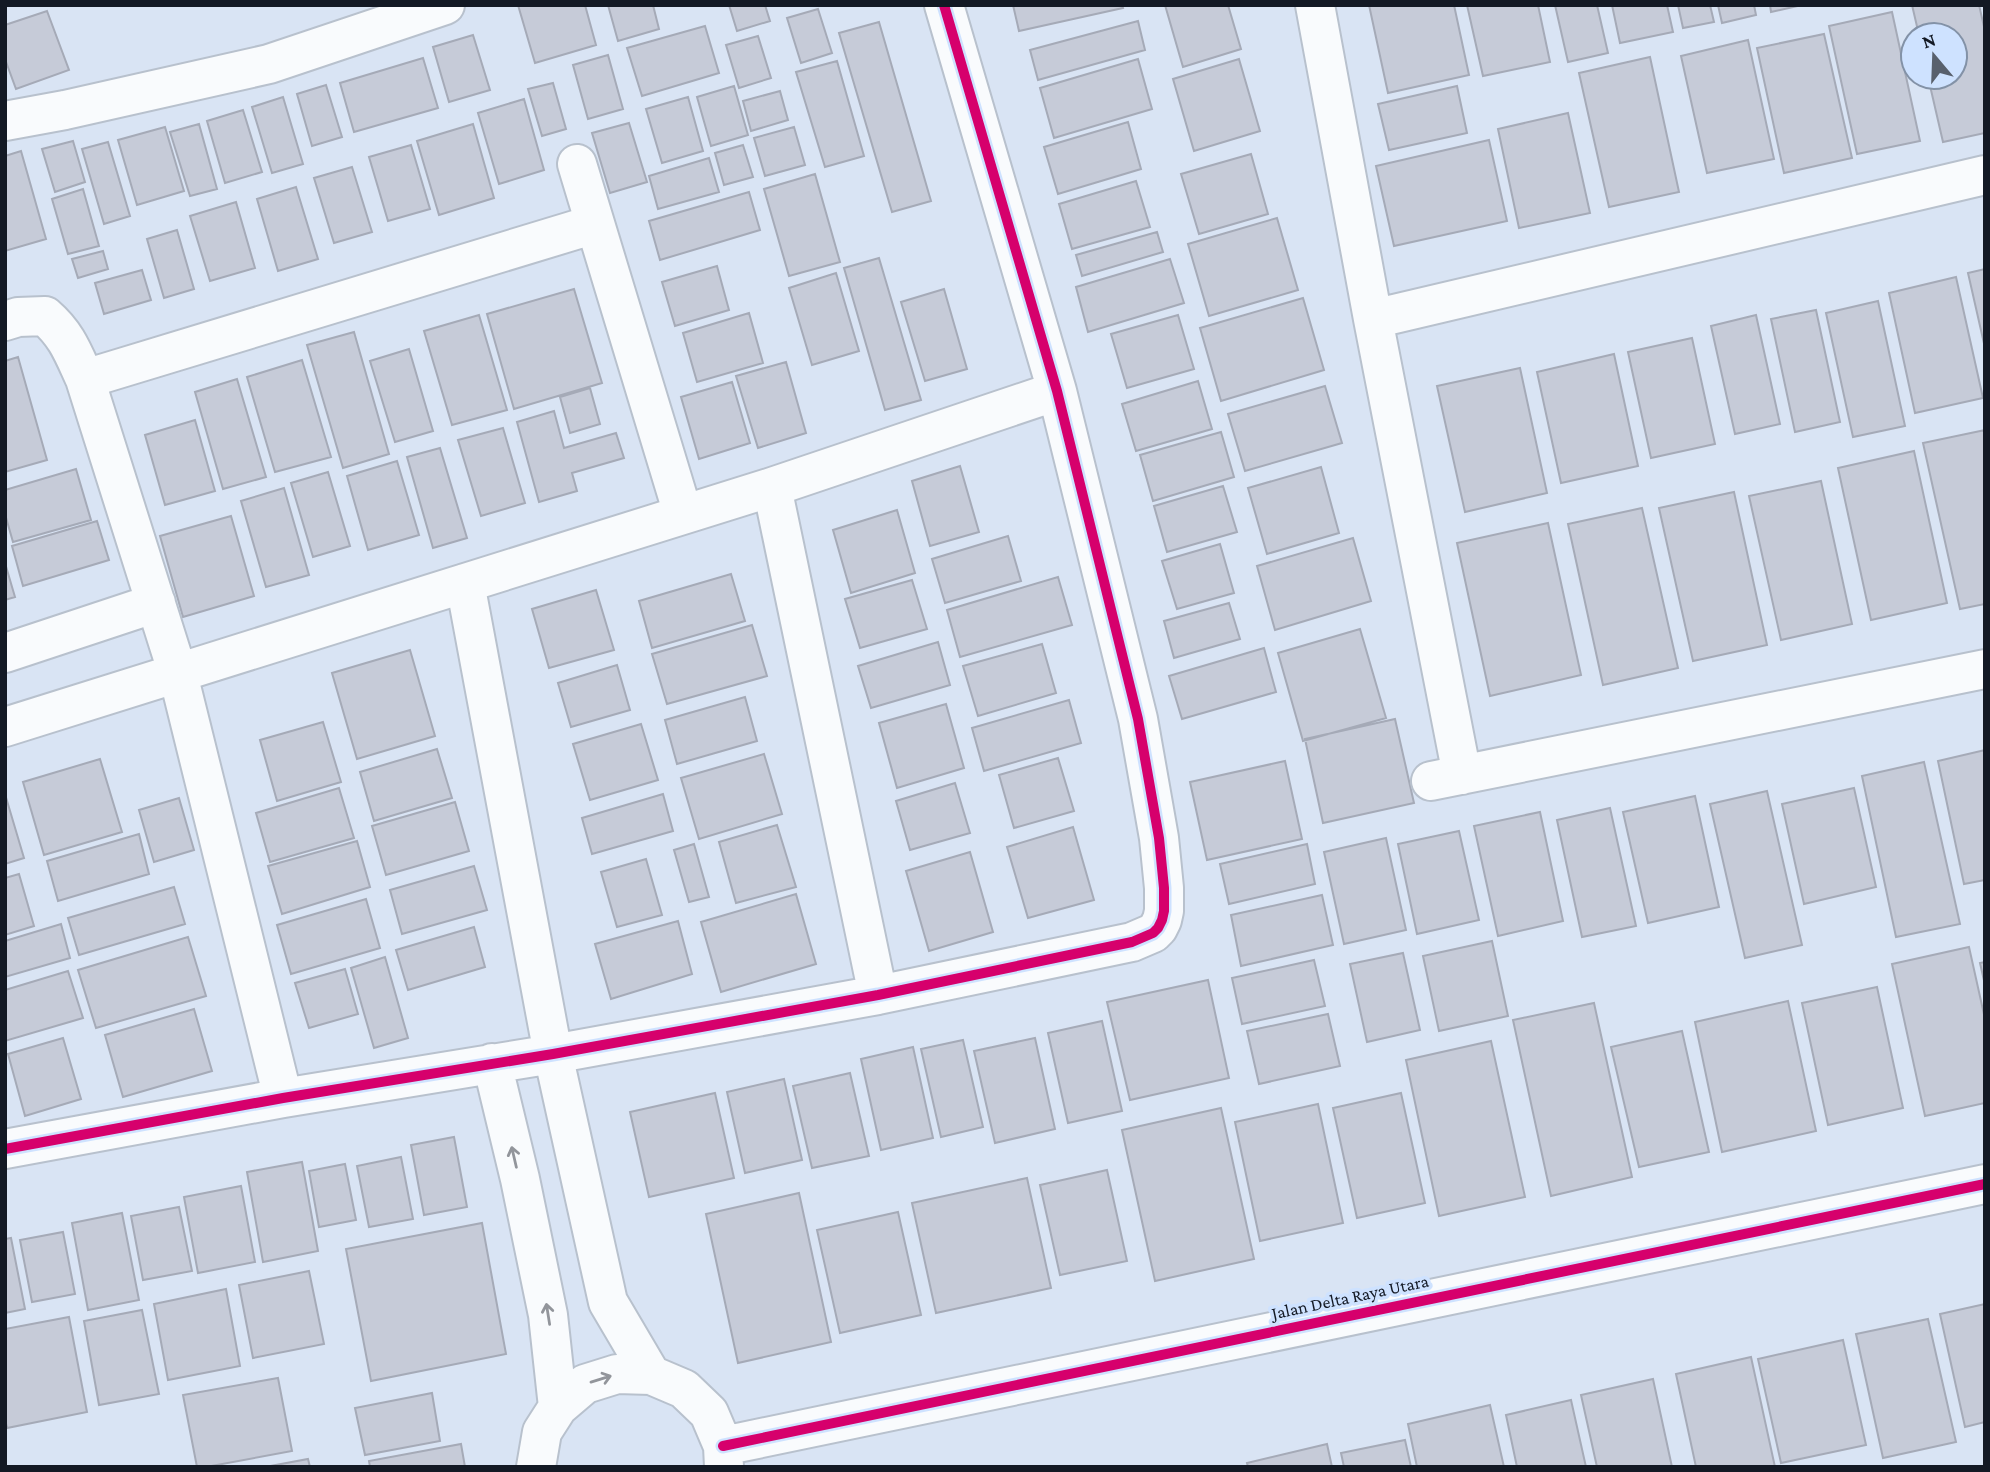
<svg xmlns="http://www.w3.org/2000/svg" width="1990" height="1472" font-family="'Crimson Pro',serif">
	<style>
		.building { fill: #c6cbd8; stroke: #a5aab7; stroke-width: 2 }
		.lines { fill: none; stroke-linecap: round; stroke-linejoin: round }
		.minor-casing { stroke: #b8c1cd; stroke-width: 42 }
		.minor { stroke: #f9fbfd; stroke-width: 38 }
		.cycleway-casing { stroke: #cee2ff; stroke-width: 15 }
		.cycleway { stroke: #d6006c; stroke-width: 10 }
		.oneway { stroke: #92959b }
		.labels { text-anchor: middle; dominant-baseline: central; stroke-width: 7; stroke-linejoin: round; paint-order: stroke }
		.street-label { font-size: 18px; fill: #131924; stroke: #cee2ff }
	</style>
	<rect width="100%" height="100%" fill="#d9e4f4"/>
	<path class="building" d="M 518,5 L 585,5 L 596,45 L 535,63 Z
		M 608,5 L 653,5 L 659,29 L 618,41 Z
		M 729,5 L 765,5 L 770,21 L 737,31 Z
		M 1013,5 L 1122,5 L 1123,8 L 1019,31 Z
		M 1165,5 L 1228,5 L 1241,49 L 1183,67 Z
		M 1369,5 L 1454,5 L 1469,75 L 1388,93 Z
		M 1467,5 L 1538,5 L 1550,62 L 1483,76 Z
		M 1555,5 L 1597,5 L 1608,53 L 1568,62 Z
		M 1612,5 L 1667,5 L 1673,32 L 1620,43 Z
		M 1678,5 L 1710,5 L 1714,22 L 1683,28 Z
		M 1718,5 L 1754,5 L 1756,15 L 1722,23 Z
		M 1770,5 L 1802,5 L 1771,12 Z
		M 1912,5 L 1979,5 L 1985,31 L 1985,133 L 1943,142 L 1928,77 L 1955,77 L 1955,35 L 1919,35 Z
		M 818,9 L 832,53 L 801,63 L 787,18 Z
		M 47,11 L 69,70 L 16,89 L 5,59 L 5,25 Z
		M 1892,12 L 1920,141 L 1857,154 L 1829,26 Z
		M 1138,21 L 1145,50 L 1038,80 L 1030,50 Z
		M 879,22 L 931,201 L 892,212 L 839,33 Z
		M 705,26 L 719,73 L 642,96 L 627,48 Z
		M 1824,34 L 1852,158 L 1784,173 L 1757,48 Z
		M 473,35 L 490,90 L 449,102 L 433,47 Z
		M 758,36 L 771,78 L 739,88 L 726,45 Z
		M 1748,40 L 1774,159 L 1707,173 L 1681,56 Z
		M 608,55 L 623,109 L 588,119 L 573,65 Z
		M 1650,57 L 1679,192 L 1609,207 L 1579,73 Z
		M 423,58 L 438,108 L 354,132 L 340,83 Z
		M 1138,59 L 1152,109 L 1054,138 L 1040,88 Z
		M 1239,59 L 1260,131 L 1194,151 L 1173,79 Z
		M 837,61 L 864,156 L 825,167 L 796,72 Z
		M 553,83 L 566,129 L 542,136 L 528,89 Z
		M 326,85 L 342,137 L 312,146 L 297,94 Z
		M 734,86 L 748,135 L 711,146 L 697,97 Z
		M 1457,86 L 1467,133 L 1389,150 L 1378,104 Z
		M 780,91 L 788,120 L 751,131 L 743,101 Z
		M 283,97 L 303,164 L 272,173 L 252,107 Z
		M 688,97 L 703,151 L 662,163 L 646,109 Z
		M 524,99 L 544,170 L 499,184 L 478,113 Z
		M 243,110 L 262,172 L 225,183 L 207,121 Z
		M 1568,113 L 1590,213 L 1519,228 L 1498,129 Z
		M 1128,122 L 1141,169 L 1058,194 L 1044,147 Z
		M 629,123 L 647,182 L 610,193 L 592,133 Z
		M 199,124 L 217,189 L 190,196 L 170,132 Z
		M 473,124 L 494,198 L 439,215 L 417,141 Z
		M 165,127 L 184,191 L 137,205 L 118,140 Z
		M 794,127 L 805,165 L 765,176 L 754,138 Z
		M 1489,140 L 1507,221 L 1394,246 L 1376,166 Z
		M 73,141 L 85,182 L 55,192 L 42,149 Z
		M 108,142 L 130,216 L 104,224 L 82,149 Z
		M 411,145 L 430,209 L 388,221 L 369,157 Z
		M 743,145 L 753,177 L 724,185 L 715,153 Z
		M 21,151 L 46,239 L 5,251 L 5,156 Z
		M 1251,154 L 1268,214 L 1199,234 L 1181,174 Z
		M 709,158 L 719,192 L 658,209 L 649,176 Z
		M 352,167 L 372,232 L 334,243 L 314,178 Z
		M 815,174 L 840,262 L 789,276 L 764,189 Z
		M 1136,181 L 1150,227 L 1072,249 L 1059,204 Z
		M 296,187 L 318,259 L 278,271 L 257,199 Z
		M 83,189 L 99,246 L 68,254 L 52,199 Z
		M 749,192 L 760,230 L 660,260 L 649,221 Z
		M 236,202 L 255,268 L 210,281 L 190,216 Z
		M 1277,218 L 1298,290 L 1209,316 L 1188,244 Z
		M 177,230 L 194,289 L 164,298 L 147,239 Z
		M 1157,232 L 1163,252 L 1082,276 L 1076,255 Z
		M 103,251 L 108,269 L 78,278 L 72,259 Z
		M 879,258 L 921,400 L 885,410 L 844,268 Z
		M 1170,259 L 1184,303 L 1088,332 L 1076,287 Z
		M 717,266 L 729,310 L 675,326 L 662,282 Z
		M 1985,269 L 1985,348 L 1968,273 Z
		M 142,270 L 151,300 L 104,314 L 95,283 Z
		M 836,273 L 859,351 L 812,365 L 789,288 Z
		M 1956,277 L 1983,398 L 1915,413 L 1889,293 Z
		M 574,289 L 602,383 L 514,409 L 487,314 Z
		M 944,289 L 967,369 L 925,381 L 901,302 Z
		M 1303,298 L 1324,370 L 1221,401 L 1200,328 Z
		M 1878,301 L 1905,426 L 1853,437 L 1826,313 Z
		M 1816,310 L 1840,422 L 1795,432 L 1771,319 Z
		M 749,313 L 763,363 L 697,382 L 683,333 Z
		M 479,315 L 507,410 L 452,425 L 424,331 Z
		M 1178,315 L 1194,369 L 1127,388 L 1111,334 Z
		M 1756,315 L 1780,424 L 1735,434 L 1711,326 Z
		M 354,332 L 389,454 L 343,468 L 307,345 Z
		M 1692,338 L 1715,444 L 1651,458 L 1628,352 Z
		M 409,349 L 433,431 L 395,442 L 370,361 Z
		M 1614,354 L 1638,466 L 1561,483 L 1537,372 Z
		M 18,357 L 47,460 L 5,472 L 5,361 Z
		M 302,360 L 331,457 L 275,472 L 247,377 Z
		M 786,362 L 806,433 L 758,448 L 736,376 Z
		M 1520,368 L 1547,493 L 1465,512 L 1437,386 Z
		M 237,379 L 266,477 L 223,489 L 195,392 Z
		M 1198,381 L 1212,429 L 1136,451 L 1122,404 Z
		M 732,382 L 750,443 L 699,459 L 681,397 Z
		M 1325,386 L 1342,443 L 1245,471 L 1228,414 Z
		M 590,388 L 600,424 L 570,433 L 560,397 Z
		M 554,411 L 564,448 L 616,433 L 624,458 L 572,473 L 577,491 L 539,502 L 517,422 Z
		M 195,420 L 215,491 L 165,505 L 145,435 Z
		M 503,428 L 525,503 L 481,516 L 458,440 Z
		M 1985,430 L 1985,604 L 1960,609 L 1923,443 Z
		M 1221,432 L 1234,477 L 1153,501 L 1140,455 Z
		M 440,448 L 467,538 L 433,548 L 407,457 Z
		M 1914,451 L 1947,603 L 1871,620 L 1838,468 Z
		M 397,461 L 419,535 L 368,550 L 347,476 Z
		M 960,466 L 979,532 L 930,546 L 912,481 Z
		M 1321,467 L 1339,533 L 1267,554 L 1248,488 Z
		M 76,469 L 91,520 L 13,542 L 5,514 L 5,490 Z
		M 328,472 L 350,546 L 313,557 L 291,483 Z
		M 1821,481 L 1852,624 L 1781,640 L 1749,496 Z
		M 1223,486 L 1237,532 L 1167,552 L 1154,506 Z
		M 284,488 L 309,575 L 266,587 L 241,501 Z
		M 1734,492 L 1767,645 L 1693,661 L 1659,508 Z
		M 1642,508 L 1678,668 L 1603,685 L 1568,524 Z
		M 897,510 L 915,573 L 851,593 L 833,530 Z
		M 231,516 L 254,596 L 183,617 L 160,536 Z
		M 97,521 L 109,560 L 23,586 L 12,546 Z
		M 1548,523 L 1581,675 L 1490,696 L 1457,543 Z
		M 1008,536 L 1021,581 L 945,603 L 932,559 Z
		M 1353,538 L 1371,601 L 1275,630 L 1257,566 Z
		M 1220,544 L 1234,593 L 1177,609 L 1162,561 Z
		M 5,563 L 15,597 L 5,600 Z
		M 731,574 L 745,621 L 652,648 L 639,601 Z
		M 1058,577 L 1072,625 L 960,657 L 947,610 Z
		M 912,580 L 927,629 L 860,648 L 845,599 Z
		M 596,590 L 614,650 L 549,668 L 532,609 Z
		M 1229,603 L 1240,639 L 1174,658 L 1164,621 Z
		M 752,625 L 767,676 L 667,704 L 652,654 Z
		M 1360,629 L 1386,718 L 1303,741 L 1278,653 Z
		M 938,642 L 950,685 L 871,708 L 858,666 Z
		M 1042,644 L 1056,693 L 978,716 L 963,666 Z
		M 1264,648 L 1276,692 L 1182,719 L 1169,676 Z
		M 410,650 L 435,736 L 357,759 L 332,673 Z
		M 617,665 L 630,710 L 571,727 L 558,683 Z
		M 745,697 L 757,741 L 677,764 L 665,720 Z
		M 1069,700 L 1081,743 L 984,771 L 972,728 Z
		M 946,704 L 964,768 L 897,788 L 879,723 Z
		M 1395,719 L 1414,803 L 1323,823 L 1305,739 Z
		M 323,722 L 341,782 L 277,801 L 260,740 Z
		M 641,724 L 658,780 L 590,800 L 573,744 Z
		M 437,749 L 452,798 L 374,821 L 360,772 Z
		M 1985,750 L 1985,880 L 1964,884 L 1938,761 Z
		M 764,754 L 782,814 L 699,839 L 681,778 Z
		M 1058,758 L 1074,811 L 1014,828 L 999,775 Z
		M 100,759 L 122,832 L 44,855 L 23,782 Z
		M 1285,761 L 1302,839 L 1207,860 L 1190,782 Z
		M 1924,762 L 1960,924 L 1896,937 L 1862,776 Z
		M 955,783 L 970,833 L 910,850 L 896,801 Z
		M 339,788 L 354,838 L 270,862 L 256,813 Z
		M 1854,788 L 1876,887 L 1804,904 L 1782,804 Z
		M 1767,791 L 1802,945 L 1745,958 L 1710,804 Z
		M 5,794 L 24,858 L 5,864 Z
		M 663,794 L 673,831 L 592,854 L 582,818 Z
		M 1695,796 L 1719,907 L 1648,923 L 1623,812 Z
		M 179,798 L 194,850 L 154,862 L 139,810 Z
		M 455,802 L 469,851 L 386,875 L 372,826 Z
		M 1610,808 L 1636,926 L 1582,937 L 1557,820 Z
		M 1540,812 L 1563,921 L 1498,936 L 1474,826 Z
		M 777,825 L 796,887 L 736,903 L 719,842 Z
		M 1073,827 L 1094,900 L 1028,918 L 1007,847 Z
		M 1459,831 L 1479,920 L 1417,934 L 1398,844 Z
		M 139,834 L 149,874 L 58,901 L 47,861 Z
		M 1386,838 L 1406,930 L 1344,944 L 1324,852 Z
		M 357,841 L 370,887 L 282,914 L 268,866 Z
		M 694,844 L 709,897 L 689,902 L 674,850 Z
		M 1307,844 L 1315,884 L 1229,904 L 1220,864 Z
		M 970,852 L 993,932 L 929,951 L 906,871 Z
		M 646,859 L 662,915 L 617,927 L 601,872 Z
		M 474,866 L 487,910 L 402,934 L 390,890 Z
		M 19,874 L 34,926 L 5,935 L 5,878 Z
		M 174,887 L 185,924 L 79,955 L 68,918 Z
		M 796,894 L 816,964 L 721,992 L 701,922 Z
		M 1322,895 L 1333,945 L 1241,966 L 1231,915 Z
		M 366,899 L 380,948 L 291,974 L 277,925 Z
		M 678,921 L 692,974 L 611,999 L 595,944 Z
		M 61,924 L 70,958 L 5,977 L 5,941 Z
		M 474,927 L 485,967 L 408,990 L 396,950 Z
		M 188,937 L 206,996 L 96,1028 L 78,970 Z
		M 1492,941 L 1508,1016 L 1439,1031 L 1423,956 Z
		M 1969,947 L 1985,1019 L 1985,1103 L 1925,1116 L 1892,964 Z
		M 1403,953 L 1420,1030 L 1367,1042 L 1350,964 Z
		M 385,957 L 408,1038 L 374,1048 L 351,968 Z
		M 1314,960 L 1325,1006 L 1242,1024 L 1232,978 Z
		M 1985,962 L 1985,985 L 1980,963 Z
		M 345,969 L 358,1014 L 309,1028 L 295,983 Z
		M 68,971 L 83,1018 L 5,1041 L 5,990 Z
		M 1208,980 L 1229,1078 L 1130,1100 L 1107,1002 Z
		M 1877,987 L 1903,1108 L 1828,1125 L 1802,1003 Z
		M 1788,1001 L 1816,1131 L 1722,1152 L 1695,1022 Z
		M 1594,1003 L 1632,1177 L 1551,1196 L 1513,1020 Z
		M 194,1009 L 212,1071 L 123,1097 L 105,1035 Z
		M 1328,1014 L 1340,1066 L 1259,1084 L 1247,1031 Z
		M 1102,1021 L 1122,1111 L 1068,1123 L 1048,1033 Z
		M 1682,1031 L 1709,1152 L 1639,1167 L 1611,1047 Z
		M 63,1038 L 81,1099 L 25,1116 L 8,1054 Z
		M 1035,1038 L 1055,1129 L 995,1143 L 974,1051 Z
		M 963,1040 L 983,1127 L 941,1137 L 921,1049 Z
		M 1491,1041 L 1525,1197 L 1439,1216 L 1406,1060 Z
		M 913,1047 L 933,1138 L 881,1150 L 861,1059 Z
		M 850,1073 L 869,1156 L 812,1168 L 793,1086 Z
		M 784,1079 L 802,1160 L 745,1173 L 727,1092 Z
		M 715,1093 L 734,1178 L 649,1197 L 630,1112 Z
		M 1401,1093 L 1425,1203 L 1357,1218 L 1333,1108 Z
		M 1318,1104 L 1343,1223 L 1260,1241 L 1235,1122 Z
		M 1221,1108 L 1254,1259 L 1155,1281 L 1122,1130 Z
		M 454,1137 L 467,1207 L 424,1215 L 411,1145 Z
		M 401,1157 L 413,1219 L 369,1227 L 357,1166 Z
		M 302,1162 L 318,1251 L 263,1262 L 247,1172 Z
		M 345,1164 L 356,1220 L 319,1227 L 309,1171 Z
		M 1107,1170 L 1127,1261 L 1060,1275 L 1040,1185 Z
		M 1027,1178 L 1051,1288 L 936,1313 L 912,1203 Z
		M 241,1186 L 255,1262 L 198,1273 L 184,1197 Z
		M 799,1193 L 831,1342 L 738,1363 L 706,1214 Z
		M 179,1207 L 192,1271 L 143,1280 L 131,1216 Z
		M 898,1212 L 921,1315 L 840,1333 L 817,1230 Z
		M 122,1213 L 139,1300 L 88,1310 L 72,1223 Z
		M 482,1223 L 506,1354 L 371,1381 L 346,1249 Z
		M 63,1232 L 75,1294 L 32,1302 L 20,1240 Z
		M 11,1238 L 25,1309 L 5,1313 L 5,1239 Z
		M 309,1271 L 324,1344 L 253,1358 L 239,1285 Z
		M 226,1289 L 240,1366 L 168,1380 L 154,1304 Z
		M 1985,1304 L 1985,1422 L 1965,1427 L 1940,1314 Z
		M 142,1310 L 159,1394 L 99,1405 L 84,1321 Z
		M 69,1317 L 87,1412 L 7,1428 L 5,1419 L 5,1329 Z
		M 1928,1319 L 1956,1442 L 1883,1458 L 1856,1334 Z
		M 1843,1340 L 1866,1445 L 1781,1463 L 1758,1359 Z
		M 1751,1357 L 1775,1467 L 1696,1467 L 1676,1374 Z
		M 278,1378 L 292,1451 L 206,1467 L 197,1467 L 183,1395 Z
		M 1653,1379 L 1672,1467 L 1597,1467 L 1581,1395 Z
		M 432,1393 L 440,1441 L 365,1455 L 355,1408 Z
		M 1571,1400 L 1586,1467 L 1517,1467 L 1506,1415 Z
		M 1490,1405 L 1504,1467 L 1417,1467 L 1408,1424 Z
		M 1405,1440 L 1411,1467 L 1344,1467 L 1341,1453 Z
		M 461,1444 L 465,1467 L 370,1467 L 369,1461 Z
		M 1327,1444 L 1332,1467 L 1248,1467 L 1247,1463 Z
		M 308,1459 L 310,1467 L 265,1467 Z"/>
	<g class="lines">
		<defs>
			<path id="minor" d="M 1315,5 L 1373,319 L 1462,775
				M 5,121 L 65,110 L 269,64 L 445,5
				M 577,164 L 683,514
				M 1373,319 L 1985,175
				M 5,321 L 18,317 L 45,316 C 67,335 73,353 85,379 L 178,674 L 283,1098
				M 85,379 L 595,224
				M 772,487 L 878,995
				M 465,583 L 553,1054 L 608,1302 L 651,1375
				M 5,653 L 156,603
				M 5,727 L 772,487 L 1057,391
				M 1431,781 L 1985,669
				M 492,1063 L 520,1179 L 548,1315 L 558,1407
				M 5,1149 L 283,1098 L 553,1054 L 878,995 L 1132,942 L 1153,933 L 1158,928 L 1162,920 L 1164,911 L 1164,888 L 1159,838 L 1138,719 L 1057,391 L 944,5
				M 723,1446 L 1985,1184
				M 536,1467 L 542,1432 L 558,1407 L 585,1384 L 617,1374 L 651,1375 L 684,1389 L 709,1413 L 723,1446 L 724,1467"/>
		</defs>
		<use href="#minor" class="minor-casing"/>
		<use href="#minor" class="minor"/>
		<defs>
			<path id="cycleway" d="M 5,1149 L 283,1098 L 553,1054 L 878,995 L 1132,942 L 1153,933 L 1158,928 L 1162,920 L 1164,911 L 1164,888 L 1159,838 L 1138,719 L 1057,391 L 944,5
				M 723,1446 L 1985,1184"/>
		</defs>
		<use href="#cycleway" class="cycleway-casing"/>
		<use href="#cycleway" class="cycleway"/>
	</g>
	<defs><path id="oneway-shaft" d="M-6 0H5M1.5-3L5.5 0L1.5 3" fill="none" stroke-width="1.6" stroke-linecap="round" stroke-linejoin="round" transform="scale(1.75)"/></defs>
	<g class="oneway">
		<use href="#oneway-shaft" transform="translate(514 1157) rotate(-103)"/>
		<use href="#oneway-shaft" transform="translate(548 1314) rotate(-99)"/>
		<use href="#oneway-shaft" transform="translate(601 1379) rotate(-17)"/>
	</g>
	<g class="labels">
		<g class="street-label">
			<text transform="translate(1350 1297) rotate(-12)">Jalan Delta Raya Utara</text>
		</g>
	</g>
	<rect width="1990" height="1472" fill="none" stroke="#131924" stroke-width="14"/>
	<g transform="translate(1934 56) rotate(341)"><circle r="33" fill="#cee2ff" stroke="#8392a7" stroke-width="2"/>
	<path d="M0-5L12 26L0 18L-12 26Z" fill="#58606d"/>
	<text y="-10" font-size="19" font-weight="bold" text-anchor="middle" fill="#131924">N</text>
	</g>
</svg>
